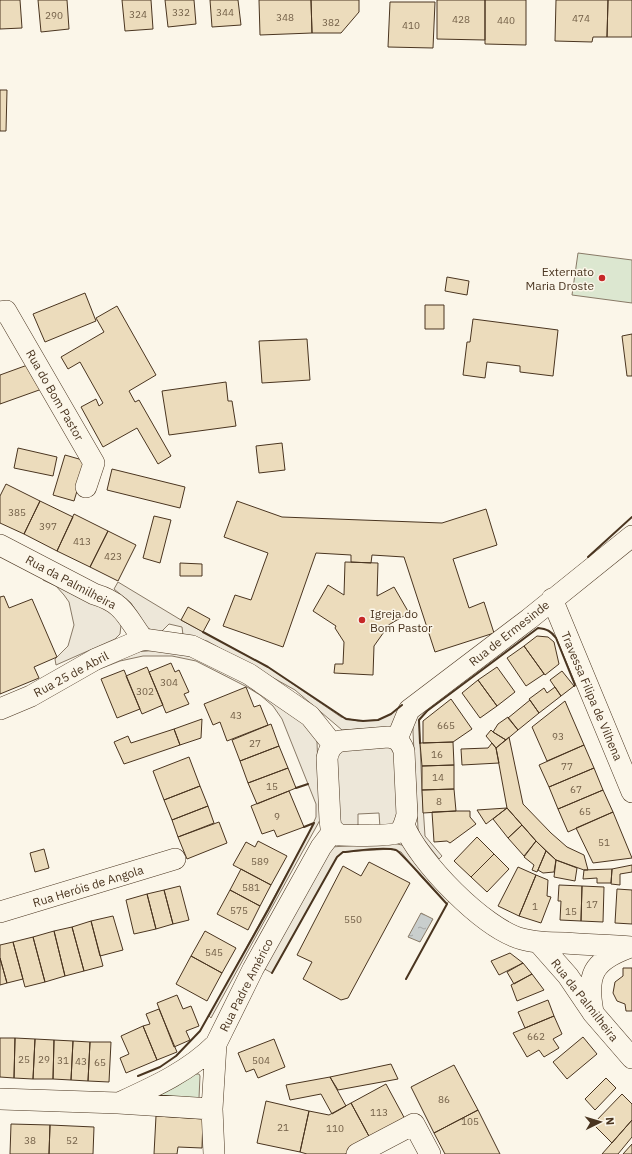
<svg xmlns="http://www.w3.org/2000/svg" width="632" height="1154" font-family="'IBM Plex Sans',sans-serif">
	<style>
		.grass { fill: #dce7d0; stroke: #887966 }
		.parking { fill: #ede7d9; stroke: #887966 }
		.water { fill: url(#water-ripples); stroke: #887966 }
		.building { fill: #ecdcbc; stroke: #4a3520 }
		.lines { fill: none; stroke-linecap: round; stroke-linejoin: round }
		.minor-casing { stroke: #4a3520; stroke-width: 22 }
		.minor { stroke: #fbf6e9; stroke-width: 21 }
		.wall { stroke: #4a3520; stroke-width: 2 }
		.poi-dot { fill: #c62828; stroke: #fbf6e9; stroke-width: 1.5 }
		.labels { text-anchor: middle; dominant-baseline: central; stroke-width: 3; stroke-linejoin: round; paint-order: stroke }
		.number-label { font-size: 10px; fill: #725f47 }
		.poi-label { font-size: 12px; fill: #4a3520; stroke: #fbf6e9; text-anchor: end }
		.street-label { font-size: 12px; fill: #4a3520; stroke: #fbf6e9 }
	</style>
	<defs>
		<pattern id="water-ripples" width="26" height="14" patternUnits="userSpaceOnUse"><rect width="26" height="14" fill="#c9cecd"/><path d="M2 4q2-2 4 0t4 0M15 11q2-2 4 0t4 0" fill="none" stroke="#a5a8a6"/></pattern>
	</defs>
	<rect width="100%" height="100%" fill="#fbf6e9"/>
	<path class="grass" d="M 578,253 L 632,260 L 632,303 L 572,295 Z
		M 195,1074 L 199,1074 L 200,1076 L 199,1098 L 160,1098 L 160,1092 Z"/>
	<path class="parking" d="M 47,572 L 107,605 L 121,625 L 120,634 L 115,639 L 56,665 L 55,659 L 68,646 L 74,625 L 69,602 L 64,595 L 56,586 L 43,580 Z
		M 118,582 L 181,620 L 268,667 L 341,717 L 358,721 L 378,720 L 391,714 L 412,697 L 393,727 L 342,730 L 295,690 L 207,641 L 183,635 L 182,627 L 169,624 L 161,632 L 151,630 L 145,626 L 131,603 L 114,589 Z
		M 160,650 L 173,651 L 213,662 L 298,717 L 316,737 L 317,742 L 320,820 L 211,1018 L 209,1016 L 308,835 L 316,817 L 316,804 L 282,719 L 273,706 L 260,695 L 247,687 L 196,661 L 172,656 L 143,656 L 120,661 L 82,676 L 134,652 Z
		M 432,702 L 434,705 L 419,720 L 422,790 L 425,836 L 442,856 L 439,859 L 420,835 L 418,829 L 413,732 L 413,725 L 417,716 Z
		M 387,745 L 395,749 L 401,812 L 396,824 L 380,828 L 379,813 L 358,814 L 358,829 L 346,828 L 337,820 L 337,751 Z
		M 392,843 L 402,845 L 406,849 L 450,899 L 447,904 L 422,878 L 401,852 L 392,849 L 343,852 L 337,857 L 272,973 L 261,967 L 331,847 Z"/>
	<path class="water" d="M 421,913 L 433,919 L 420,942 L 408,937 Z"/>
	<path class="building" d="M 0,0 L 20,0 L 22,28 L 0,29 Z
		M 38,0 L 67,0 L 69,29 L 41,32 Z
		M 122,0 L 151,0 L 153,29 L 125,31 Z
		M 165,0 L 194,0 L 196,24 L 168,27 Z
		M 210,0 L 238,0 L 241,25 L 212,27 Z
		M 259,0 L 311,0 L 312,33 L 260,35 Z
		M 311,0 L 359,0 L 359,12 L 341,33 L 312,33 Z
		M 437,0 L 485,0 L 485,40 L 437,39 Z
		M 485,0 L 526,0 L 526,45 L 485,44 Z
		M 556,0 L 608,0 L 607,37 L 593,37 L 592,42 L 555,41 Z
		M 608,0 L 632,0 L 632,37 L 607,37 Z
		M 390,2 L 435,2 L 433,48 L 388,47 Z
		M 0,90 L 7,90 L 6,131 L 0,131 Z
		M 447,277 L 469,281 L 467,295 L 445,291 Z
		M 85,293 L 96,321 L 45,342 L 33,314 Z
		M 425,305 L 444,305 L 444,329 L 425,329 Z
		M 117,306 L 156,375 L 129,391 L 135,402 L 139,400 L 171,456 L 158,464 L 137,428 L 103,447 L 81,407 L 96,399 L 99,406 L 103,403 L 80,362 L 68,369 L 61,357 L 104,332 L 96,318 Z
		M 473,319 L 558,330 L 553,376 L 520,372 L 520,366 L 487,362 L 485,378 L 463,375 L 467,342 L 470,342 Z
		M 632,334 L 632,376 L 627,376 L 622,336 Z
		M 307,339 L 310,380 L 262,383 L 259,341 Z
		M 33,363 L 42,389 L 0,404 L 0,375 Z
		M 226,382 L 228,401 L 232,401 L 236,426 L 169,435 L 162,391 Z
		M 282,443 L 285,470 L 259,473 L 256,446 Z
		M 18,448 L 57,457 L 53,476 L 14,468 Z
		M 65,455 L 86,461 L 74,501 L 53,495 Z
		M 112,469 L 185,487 L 180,508 L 107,490 Z
		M 6,484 L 40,501 L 24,534 L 0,523 L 0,496 Z
		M 40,501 L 73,517 L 57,551 L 24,534 Z
		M 237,501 L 282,517 L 442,523 L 486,509 L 497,545 L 453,559 L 469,608 L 484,602 L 494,633 L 435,652 L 404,557 L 372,555 L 371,563 L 351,562 L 351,555 L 316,553 L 283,647 L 223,626 L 235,595 L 251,600 L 268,553 L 224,537 Z
		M 74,514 L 108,531 L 90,567 L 57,551 Z
		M 154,516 L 171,520 L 160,563 L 143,558 Z
		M 108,531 L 136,545 L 118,581 L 90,567 Z
		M 345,562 L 378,563 L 377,596 L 394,587 L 409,613 L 385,627 L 386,629 L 374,646 L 373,675 L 334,673 L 335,664 L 343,664 L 344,642 L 335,628 L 336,626 L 313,611 L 328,585 L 344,595 Z
		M 180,563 L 202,564 L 202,576 L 180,576 Z
		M 4,596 L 9,608 L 32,599 L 57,657 L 34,667 L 39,678 L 0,694 L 0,597 Z
		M 188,607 L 210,619 L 203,632 L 181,620 Z
		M 537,636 L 548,637 L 554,642 L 559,664 L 545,675 L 524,646 Z
		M 524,646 L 544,674 L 526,686 L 507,658 Z
		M 171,663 L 175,672 L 179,670 L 189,692 L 184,694 L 189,704 L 166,713 L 149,672 Z
		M 147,667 L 163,705 L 142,714 L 126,676 Z
		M 497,667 L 515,692 L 497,706 L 478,680 Z
		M 124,670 L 140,709 L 117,718 L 101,679 Z
		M 562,671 L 574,686 L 561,696 L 550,680 Z
		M 478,680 L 497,706 L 480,718 L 462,693 Z
		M 246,687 L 254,707 L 260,705 L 268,725 L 227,741 L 220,722 L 213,725 L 204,704 Z
		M 555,687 L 561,696 L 539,713 L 529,699 L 544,688 L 547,693 Z
		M 451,699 L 472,729 L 453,742 L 423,743 L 423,721 Z
		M 530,700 L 539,713 L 518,730 L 508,718 Z
		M 565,701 L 584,745 L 547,761 L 532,727 Z
		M 508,717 L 518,730 L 506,740 L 493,732 L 498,724 Z
		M 202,719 L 201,738 L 180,745 L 174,729 Z
		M 271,724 L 279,746 L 240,761 L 232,740 Z
		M 174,729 L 180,745 L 124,764 L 114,742 L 128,736 L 131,743 Z
		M 491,730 L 493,732 L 506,740 L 496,748 L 486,736 Z
		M 509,737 L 523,804 L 551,833 L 567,847 L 584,855 L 588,870 L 584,870 L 556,860 L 536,841 L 507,808 L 496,748 Z
		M 453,742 L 454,765 L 422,766 L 420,743 Z
		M 492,743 L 496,748 L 499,763 L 462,765 L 461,749 L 488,748 Z
		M 584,745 L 594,768 L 549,787 L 539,765 Z
		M 279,746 L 288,768 L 248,783 L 240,761 Z
		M 189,757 L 200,786 L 164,800 L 153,771 Z
		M 454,765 L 454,789 L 422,790 L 422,766 Z
		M 288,768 L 296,788 L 257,804 L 248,783 Z
		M 594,768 L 603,790 L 558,809 L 549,787 Z
		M 200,786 L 208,806 L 172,820 L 164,800 Z
		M 454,789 L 456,811 L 423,813 L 422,790 Z
		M 603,790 L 613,812 L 568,832 L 558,809 Z
		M 289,791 L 304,827 L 277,837 L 274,830 L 262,834 L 251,806 Z
		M 208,806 L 214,823 L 178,837 L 172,820 Z
		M 507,808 L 486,824 L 477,810 Z
		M 507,808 L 522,825 L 508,838 L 493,819 Z
		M 456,811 L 470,811 L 470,817 L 476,824 L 450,843 L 447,841 L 434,842 L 432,812 Z
		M 613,812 L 632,858 L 593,863 L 576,828 Z
		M 219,822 L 227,843 L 187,859 L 178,837 Z
		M 522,825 L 536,841 L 524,856 L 508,838 Z
		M 477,837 L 494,854 L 471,877 L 454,861 Z
		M 258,841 L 287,856 L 271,885 L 233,865 L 246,842 L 255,847 Z
		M 536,841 L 546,851 L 537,872 L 532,870 L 534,865 L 524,857 Z
		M 44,849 L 49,868 L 35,872 L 30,853 Z
		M 546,851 L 556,860 L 554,872 L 543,873 L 538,870 Z
		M 494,854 L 509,869 L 487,892 L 471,877 Z
		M 556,860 L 577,868 L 575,881 L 554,877 Z
		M 369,862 L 410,883 L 348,998 L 341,1000 L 303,979 L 312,962 L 297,955 L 343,866 L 361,876 Z
		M 632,865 L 632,872 L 620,874 L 620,885 L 611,884 L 612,869 Z
		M 518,867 L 536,875 L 519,916 L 498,906 Z
		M 241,869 L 271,885 L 260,906 L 230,890 Z
		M 612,869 L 611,883 L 597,883 L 597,878 L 583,879 L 584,870 Z
		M 536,875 L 548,880 L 547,896 L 551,897 L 541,923 L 519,916 Z
		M 559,885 L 582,886 L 581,921 L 560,920 L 561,901 L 558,901 Z
		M 180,886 L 189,920 L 173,924 L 164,890 Z
		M 582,886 L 604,887 L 603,922 L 581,921 Z
		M 617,889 L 632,890 L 632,924 L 615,923 Z
		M 164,890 L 173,924 L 156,929 L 147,894 Z
		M 230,890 L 260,906 L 248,930 L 217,914 Z
		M 147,894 L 156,929 L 134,934 L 126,900 Z
		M 113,916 L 123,950 L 100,956 L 91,921 Z
		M 91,921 L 103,966 L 84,971 L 72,927 Z
		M 72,927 L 84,971 L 65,976 L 54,931 Z
		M 54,931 L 65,976 L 45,982 L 33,937 Z
		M 205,931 L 236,948 L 222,973 L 191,956 Z
		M 33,937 L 45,982 L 25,987 L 13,942 Z
		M 13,942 L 23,979 L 7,983 L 0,958 L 0,945 Z
		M 510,953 L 523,963 L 499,975 L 491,961 Z
		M 191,956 L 222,973 L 207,1001 L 176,984 Z
		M 0,958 L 7,983 L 0,985 Z
		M 523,963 L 532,974 L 514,984 L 507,972 Z
		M 623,968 L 632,968 L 632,1011 L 626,1011 L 625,1004 L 617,1001 L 613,993 L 615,982 L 623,976 Z
		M 532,974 L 544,990 L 517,1001 L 511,985 Z
		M 177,995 L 183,1009 L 191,1006 L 199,1026 L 186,1031 L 190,1040 L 174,1047 L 157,1003 Z
		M 548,1000 L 554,1016 L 525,1028 L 518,1012 Z
		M 159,1009 L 177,1052 L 157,1060 L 143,1026 L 150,1024 L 146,1014 Z
		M 554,1016 L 562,1034 L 553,1039 L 559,1048 L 544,1057 L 539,1050 L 527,1057 L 513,1033 Z
		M 143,1026 L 157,1060 L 126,1073 L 120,1058 L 129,1054 L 121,1036 Z
		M 583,1037 L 597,1054 L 567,1079 L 553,1062 Z
		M 0,1038 L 15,1038 L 14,1078 L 0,1077 Z
		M 15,1038 L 35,1039 L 33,1079 L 14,1078 Z
		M 35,1039 L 54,1040 L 53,1079 L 33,1079 Z
		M 274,1039 L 285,1067 L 258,1078 L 254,1069 L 246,1072 L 238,1053 Z
		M 54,1040 L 73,1041 L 71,1080 L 53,1079 Z
		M 73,1041 L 90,1042 L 88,1081 L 71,1080 Z
		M 90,1042 L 111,1042 L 109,1082 L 88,1081 Z
		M 391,1064 L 398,1079 L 338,1090 L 330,1077 Z
		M 454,1065 L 478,1110 L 434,1133 L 411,1087 Z
		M 330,1077 L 346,1106 L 332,1114 L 321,1094 L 290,1100 L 286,1085 Z
		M 606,1078 L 616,1088 L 595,1110 L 585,1099 Z
		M 386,1084 L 406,1121 L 371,1140 L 351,1103 Z
		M 622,1094 L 632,1104 L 632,1120 L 612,1143 L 593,1124 Z
		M 266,1101 L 309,1111 L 300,1152 L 257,1143 Z
		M 351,1103 L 371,1140 L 345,1154 L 307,1154 L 300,1152 L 309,1111 L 329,1115 Z
		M 478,1110 L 500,1154 L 445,1154 L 434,1133 Z
		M 156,1116 L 203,1119 L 202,1148 L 178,1147 L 177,1154 L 154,1154 Z
		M 632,1120 L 632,1137 L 618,1154 L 602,1154 Z
		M 11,1124 L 50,1125 L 49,1154 L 10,1154 Z
		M 50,1125 L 94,1127 L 93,1154 L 49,1154 Z
		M 632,1144 L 632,1154 L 623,1154 Z"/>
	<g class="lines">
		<defs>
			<path id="minor" d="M 0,312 L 6,311 L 94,463 L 86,487
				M 0,545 L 94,594 C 124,603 126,616 143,639 L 192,646 L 249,674 L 310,716 L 330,741 L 336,743
				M 552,599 L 632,792
				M 0,709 L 31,696 L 96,659 L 143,639
				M 388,737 C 397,738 401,742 404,751 L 407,815 C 405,821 404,828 399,832 C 391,837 350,835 339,835 L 331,828 L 330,820 L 327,758 C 329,749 332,745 340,741 Z
				M 397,739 L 409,710 L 529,619 L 632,536
				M 404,825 C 418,861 484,929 522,939 C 536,943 551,943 565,943 C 587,945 610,945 632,947
				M 0,912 L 175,859
				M 538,942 L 568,976 L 593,1013 L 632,1058
				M 593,1012 C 586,975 593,961 628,948
				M 0,1099 L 118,1103 L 212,1109
				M 121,1102 C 156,1086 189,1071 216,1044
				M 214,1154 L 212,1109 L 216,1044 L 253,969 L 321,847 L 333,831
				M 357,1154 L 414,1124 L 430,1154"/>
		</defs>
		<use href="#minor" class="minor-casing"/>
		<use href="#minor" class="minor"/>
		<path class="wall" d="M 588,557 L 632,517
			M 203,632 L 268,667 L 346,719 L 363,721 L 378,720 L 391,714 L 402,705
			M 420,743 L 419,720 L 427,711 L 538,628 C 547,629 551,631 556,638 L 575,685 L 574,686
			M 296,788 L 308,784
			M 272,973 L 337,857 L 343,852 C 357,851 383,846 396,850 C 400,851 440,897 447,904 L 406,979
			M 138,1076 L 160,1067 L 176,1056 L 200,1031 L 268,910 L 314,823 L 304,827"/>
	</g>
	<g class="poi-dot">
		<circle cx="602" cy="278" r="4"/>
		<circle cx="362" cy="620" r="4"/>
	</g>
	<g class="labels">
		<g class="number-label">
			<text x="181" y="12">332</text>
			<text x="225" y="12">344</text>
			<text x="138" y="14">324</text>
			<text x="54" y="15">290</text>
			<text x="285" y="17">348</text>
			<text x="581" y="18">474</text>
			<text x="461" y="19">428</text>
			<text x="506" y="20">440</text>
			<text x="331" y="22">382</text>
			<text x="411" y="25">410</text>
			<text x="17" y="512">385</text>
			<text x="48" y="526">397</text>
			<text x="82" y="541">413</text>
			<text x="113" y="556">423</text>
			<text x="169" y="682">304</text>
			<text x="145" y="691">302</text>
			<text x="236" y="715">43</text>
			<text x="446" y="725">665</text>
			<text x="558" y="736">93</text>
			<text x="255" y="743">27</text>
			<text x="437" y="754">16</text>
			<text x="567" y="766">77</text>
			<text x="438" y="777">14</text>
			<text x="272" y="786">15</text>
			<text x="576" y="789">67</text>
			<text x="439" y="801">8</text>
			<text x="585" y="811">65</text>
			<text x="277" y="816">9</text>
			<text x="604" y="842">51</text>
			<text x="260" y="861">589</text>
			<text x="251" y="887">581</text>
			<text x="592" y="904">17</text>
			<text x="535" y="906">1</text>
			<text x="239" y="910">575</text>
			<text x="571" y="911">15</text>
			<text x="353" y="919">550</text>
			<text x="214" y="952">545</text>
			<text x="536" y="1036">662</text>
			<text x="24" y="1059">25</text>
			<text x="44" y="1059">29</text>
			<text x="63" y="1060">31</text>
			<text x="261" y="1060">504</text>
			<text x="81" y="1061">43</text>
			<text x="100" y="1062">65</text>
			<text x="444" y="1099">86</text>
			<text x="379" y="1112">113</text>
			<text x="470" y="1121">105</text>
			<text x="283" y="1127">21</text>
			<text x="335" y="1128">110</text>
			<text x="30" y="1140">38</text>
			<text x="72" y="1140">52</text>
		</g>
		<g class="poi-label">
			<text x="594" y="271">Externato<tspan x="594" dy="14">Maria Droste</tspan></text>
			<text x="370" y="613" text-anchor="start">Igreja do<tspan x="370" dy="14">Bom Pastor</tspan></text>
		</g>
		<g class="street-label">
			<text transform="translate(55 395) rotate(60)">Rua do Bom Pastor</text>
			<text transform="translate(71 582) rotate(28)">Rua da Palmilheira</text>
			<text transform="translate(509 633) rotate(-38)">Rua de Ermesinde</text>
			<text transform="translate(71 674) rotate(-28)">Rua 25 de Abril</text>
			<text transform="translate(592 696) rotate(67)">Travessa Filipa de Vilhena</text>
			<text transform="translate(88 886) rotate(-17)">Rua Heróis de Angola</text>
			<text transform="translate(246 985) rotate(-63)">Rua Padre Américo</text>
			<text transform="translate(585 1000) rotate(52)">Rua da Palmilheira</text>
		</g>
	</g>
	<g transform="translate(600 1122) rotate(85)" stroke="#fbf6e9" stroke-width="3" paint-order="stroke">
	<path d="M0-3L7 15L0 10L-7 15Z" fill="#4a3520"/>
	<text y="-6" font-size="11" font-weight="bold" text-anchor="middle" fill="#4a3520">N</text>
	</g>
</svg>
